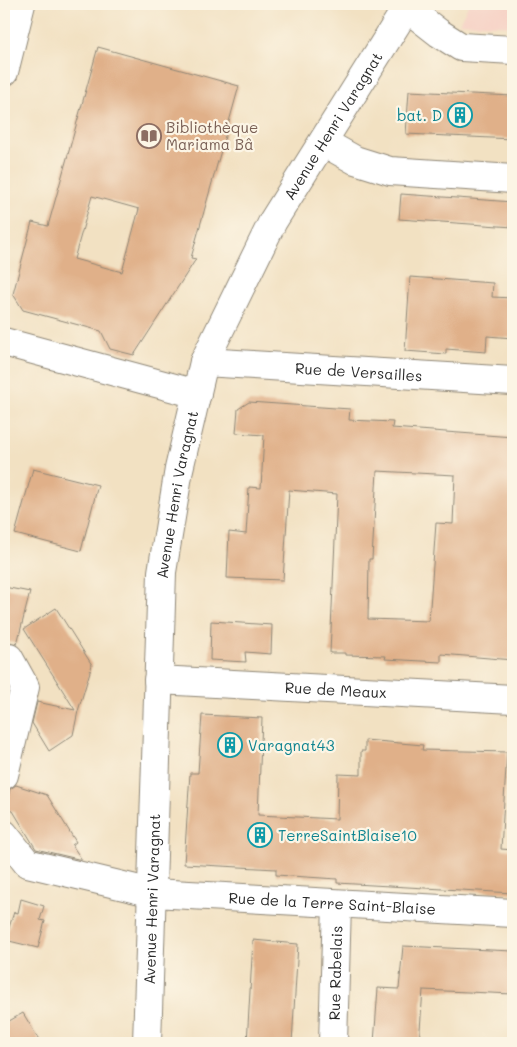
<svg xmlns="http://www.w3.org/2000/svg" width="517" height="1047" font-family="Mali,sans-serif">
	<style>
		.built { fill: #f6d1c5 }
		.building { fill: #e0b089; fill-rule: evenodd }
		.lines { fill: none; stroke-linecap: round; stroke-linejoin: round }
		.minor-casing { stroke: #8e8676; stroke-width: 30 }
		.minor { stroke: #fff; stroke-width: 28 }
		.labels { text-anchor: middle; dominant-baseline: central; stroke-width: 4.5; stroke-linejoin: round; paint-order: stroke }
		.culture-label { font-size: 15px; fill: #0d838f; stroke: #fcf5e5; text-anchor: start }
		.street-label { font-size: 15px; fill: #2b2b2b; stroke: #fcf5e5 }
		.education-label { font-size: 15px; fill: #785e54; stroke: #fcf5e5; text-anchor: start }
	</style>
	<rect width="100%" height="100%" fill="#fcf5e5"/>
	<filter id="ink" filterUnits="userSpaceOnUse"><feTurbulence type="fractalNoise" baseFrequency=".02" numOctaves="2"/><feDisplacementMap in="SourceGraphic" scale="10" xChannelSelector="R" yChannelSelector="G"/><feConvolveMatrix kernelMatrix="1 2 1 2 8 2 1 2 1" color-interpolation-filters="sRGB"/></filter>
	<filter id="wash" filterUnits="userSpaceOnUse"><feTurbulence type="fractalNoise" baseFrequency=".0096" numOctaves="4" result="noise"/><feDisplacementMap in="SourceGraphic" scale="20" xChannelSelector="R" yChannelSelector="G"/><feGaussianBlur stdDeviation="1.12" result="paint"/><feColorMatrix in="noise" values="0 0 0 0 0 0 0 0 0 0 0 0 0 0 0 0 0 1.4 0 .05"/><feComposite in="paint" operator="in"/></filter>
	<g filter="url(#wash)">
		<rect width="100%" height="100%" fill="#f2e1c2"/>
		<path class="built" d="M 469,4 L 513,4 L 513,26 L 459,23 Z"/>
		<g id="blocks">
			<path class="building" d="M 98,47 L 239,86 L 191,258 L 196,259 L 134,355 L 110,349 L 101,331 L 23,310 L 13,294 L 32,222 L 48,226 ZM 92,196 L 139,209 L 122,272 L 74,259 Z
				M 409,91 L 513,96 L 513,139 L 406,134 Z
				M 401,194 L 513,202 L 513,227 L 399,219 Z
				M 410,277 L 493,283 L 492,297 L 513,298 L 513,338 L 487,336 L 486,352 L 446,349 L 446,354 L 405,351 Z
				M 249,402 L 350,409 L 349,420 L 393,422 L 392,428 L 513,437 L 513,660 L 441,654 L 441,662 L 385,659 L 386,656 L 345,655 L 345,653 L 330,653 L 337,494 L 289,490 L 283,580 L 227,578 L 229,532 L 246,534 L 249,487 L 261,488 L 264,435 L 236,433 L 238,409 ZM 377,471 L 455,475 L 453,524 L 436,523 L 429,621 L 368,619 L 369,559 L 372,559 Z
				M 33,469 L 98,485 L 81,551 L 15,534 Z
				M 4,587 L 30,592 L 17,644 L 10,642 L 4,644 Z
				M 56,608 L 92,665 L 78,711 L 73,735 L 49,751 L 32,723 L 37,702 L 75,710 L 24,629 Z
				M 211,621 L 272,625 L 271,654 L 245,652 L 246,662 L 210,660 Z
				M 202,715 L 262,718 L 258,815 L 337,819 L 338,774 L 361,775 L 361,751 L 365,751 L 365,740 L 423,745 L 422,750 L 507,752 L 501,849 L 513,850 L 513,893 L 337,883 L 337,879 L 276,875 L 276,869 L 184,864 L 190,773 L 198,773 Z
				M 16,785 L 47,795 L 76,842 L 72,845 L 82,860 L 36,849 L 13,811 L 5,809 L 10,789 Z
				M 21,899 L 44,906 L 40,920 L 45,921 L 38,948 L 5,940 L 14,912 L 18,913 Z
				M 253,940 L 298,944 L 292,1043 L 247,1043 Z
				M 403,946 L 513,951 L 513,994 L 423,990 L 419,1043 L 374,1043 L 378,988 L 399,989 Z
				M 23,1013 L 41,1043 L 4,1043 L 4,1024 Z"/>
		</g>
	</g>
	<g filter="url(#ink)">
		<use href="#blocks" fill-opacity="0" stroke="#8e8676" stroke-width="1"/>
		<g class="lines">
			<defs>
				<g id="minor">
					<path d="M 407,8 L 439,33 L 461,47 L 513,50"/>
					<path d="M 4,72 L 21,4"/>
					<path d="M 323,142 L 355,160 L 390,171 L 513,179"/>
					<path d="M 4,342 L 197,394"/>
					<path id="s1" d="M 204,362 L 513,381"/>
					<path id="s2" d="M 158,680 L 513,699"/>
					<path d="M 4,775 L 25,687 L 9,658"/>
					<path id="s3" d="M 4,834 L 27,863 L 153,893 L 513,913"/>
					<path id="s4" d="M 147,1043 L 162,572 L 179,469 L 204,362 L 273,221 L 409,4"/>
					<path id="s5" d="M 333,1043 L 337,904"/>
				</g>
			</defs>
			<use href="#minor" class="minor-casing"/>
			<use href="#minor" class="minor"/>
		</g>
	</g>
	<defs>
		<symbol id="building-ring" viewBox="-11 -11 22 22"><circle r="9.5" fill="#fcf5e5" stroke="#0f9aa8" stroke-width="1.5"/><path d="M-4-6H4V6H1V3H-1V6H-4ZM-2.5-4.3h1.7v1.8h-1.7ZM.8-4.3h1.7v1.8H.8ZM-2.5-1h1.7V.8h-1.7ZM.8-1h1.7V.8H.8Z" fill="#0f9aa8"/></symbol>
		<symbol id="library-ring" viewBox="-11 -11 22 22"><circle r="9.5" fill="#fcf5e5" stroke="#8d6e63" stroke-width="1.5"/><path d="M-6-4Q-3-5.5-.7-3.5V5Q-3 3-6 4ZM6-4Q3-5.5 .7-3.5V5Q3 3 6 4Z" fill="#8d6e63"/></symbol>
	</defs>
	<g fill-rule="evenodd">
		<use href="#building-ring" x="446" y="101" width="28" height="28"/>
		<use href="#library-ring" x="135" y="122" width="28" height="28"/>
		<use href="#building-ring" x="216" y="731" width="28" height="28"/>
		<use href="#building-ring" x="246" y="821" width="28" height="28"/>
	</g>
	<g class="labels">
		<g class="culture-label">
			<text x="442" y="115" text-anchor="end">bat. D</text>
			<text x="248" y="745">Varagnat43</text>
			<text x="278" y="835">TerreSaintBlaise10</text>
		</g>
		<g class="street-label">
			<text stroke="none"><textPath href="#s4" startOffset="955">Avenue Henri Varagnat</textPath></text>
			<text stroke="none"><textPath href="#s1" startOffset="155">Rue de Versailles</textPath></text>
			<text stroke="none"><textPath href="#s4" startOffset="550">Avenue Henri Varagnat</textPath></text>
			<text stroke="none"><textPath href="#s2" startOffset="178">Rue de Meaux</textPath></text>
			<text stroke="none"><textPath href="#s4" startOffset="144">Avenue Henri Varagnat</textPath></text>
			<text stroke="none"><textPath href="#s3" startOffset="346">Rue de la Terre Saint-Blaise</textPath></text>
			<text stroke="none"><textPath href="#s5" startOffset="70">Rue Rabelais</textPath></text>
		</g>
		<g class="education-label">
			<text x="166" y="127">Bibliothèque<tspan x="166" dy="17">Mariama Bâ</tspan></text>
		</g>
	</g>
	<rect width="517" height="1047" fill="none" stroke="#fcf5e5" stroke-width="20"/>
</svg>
